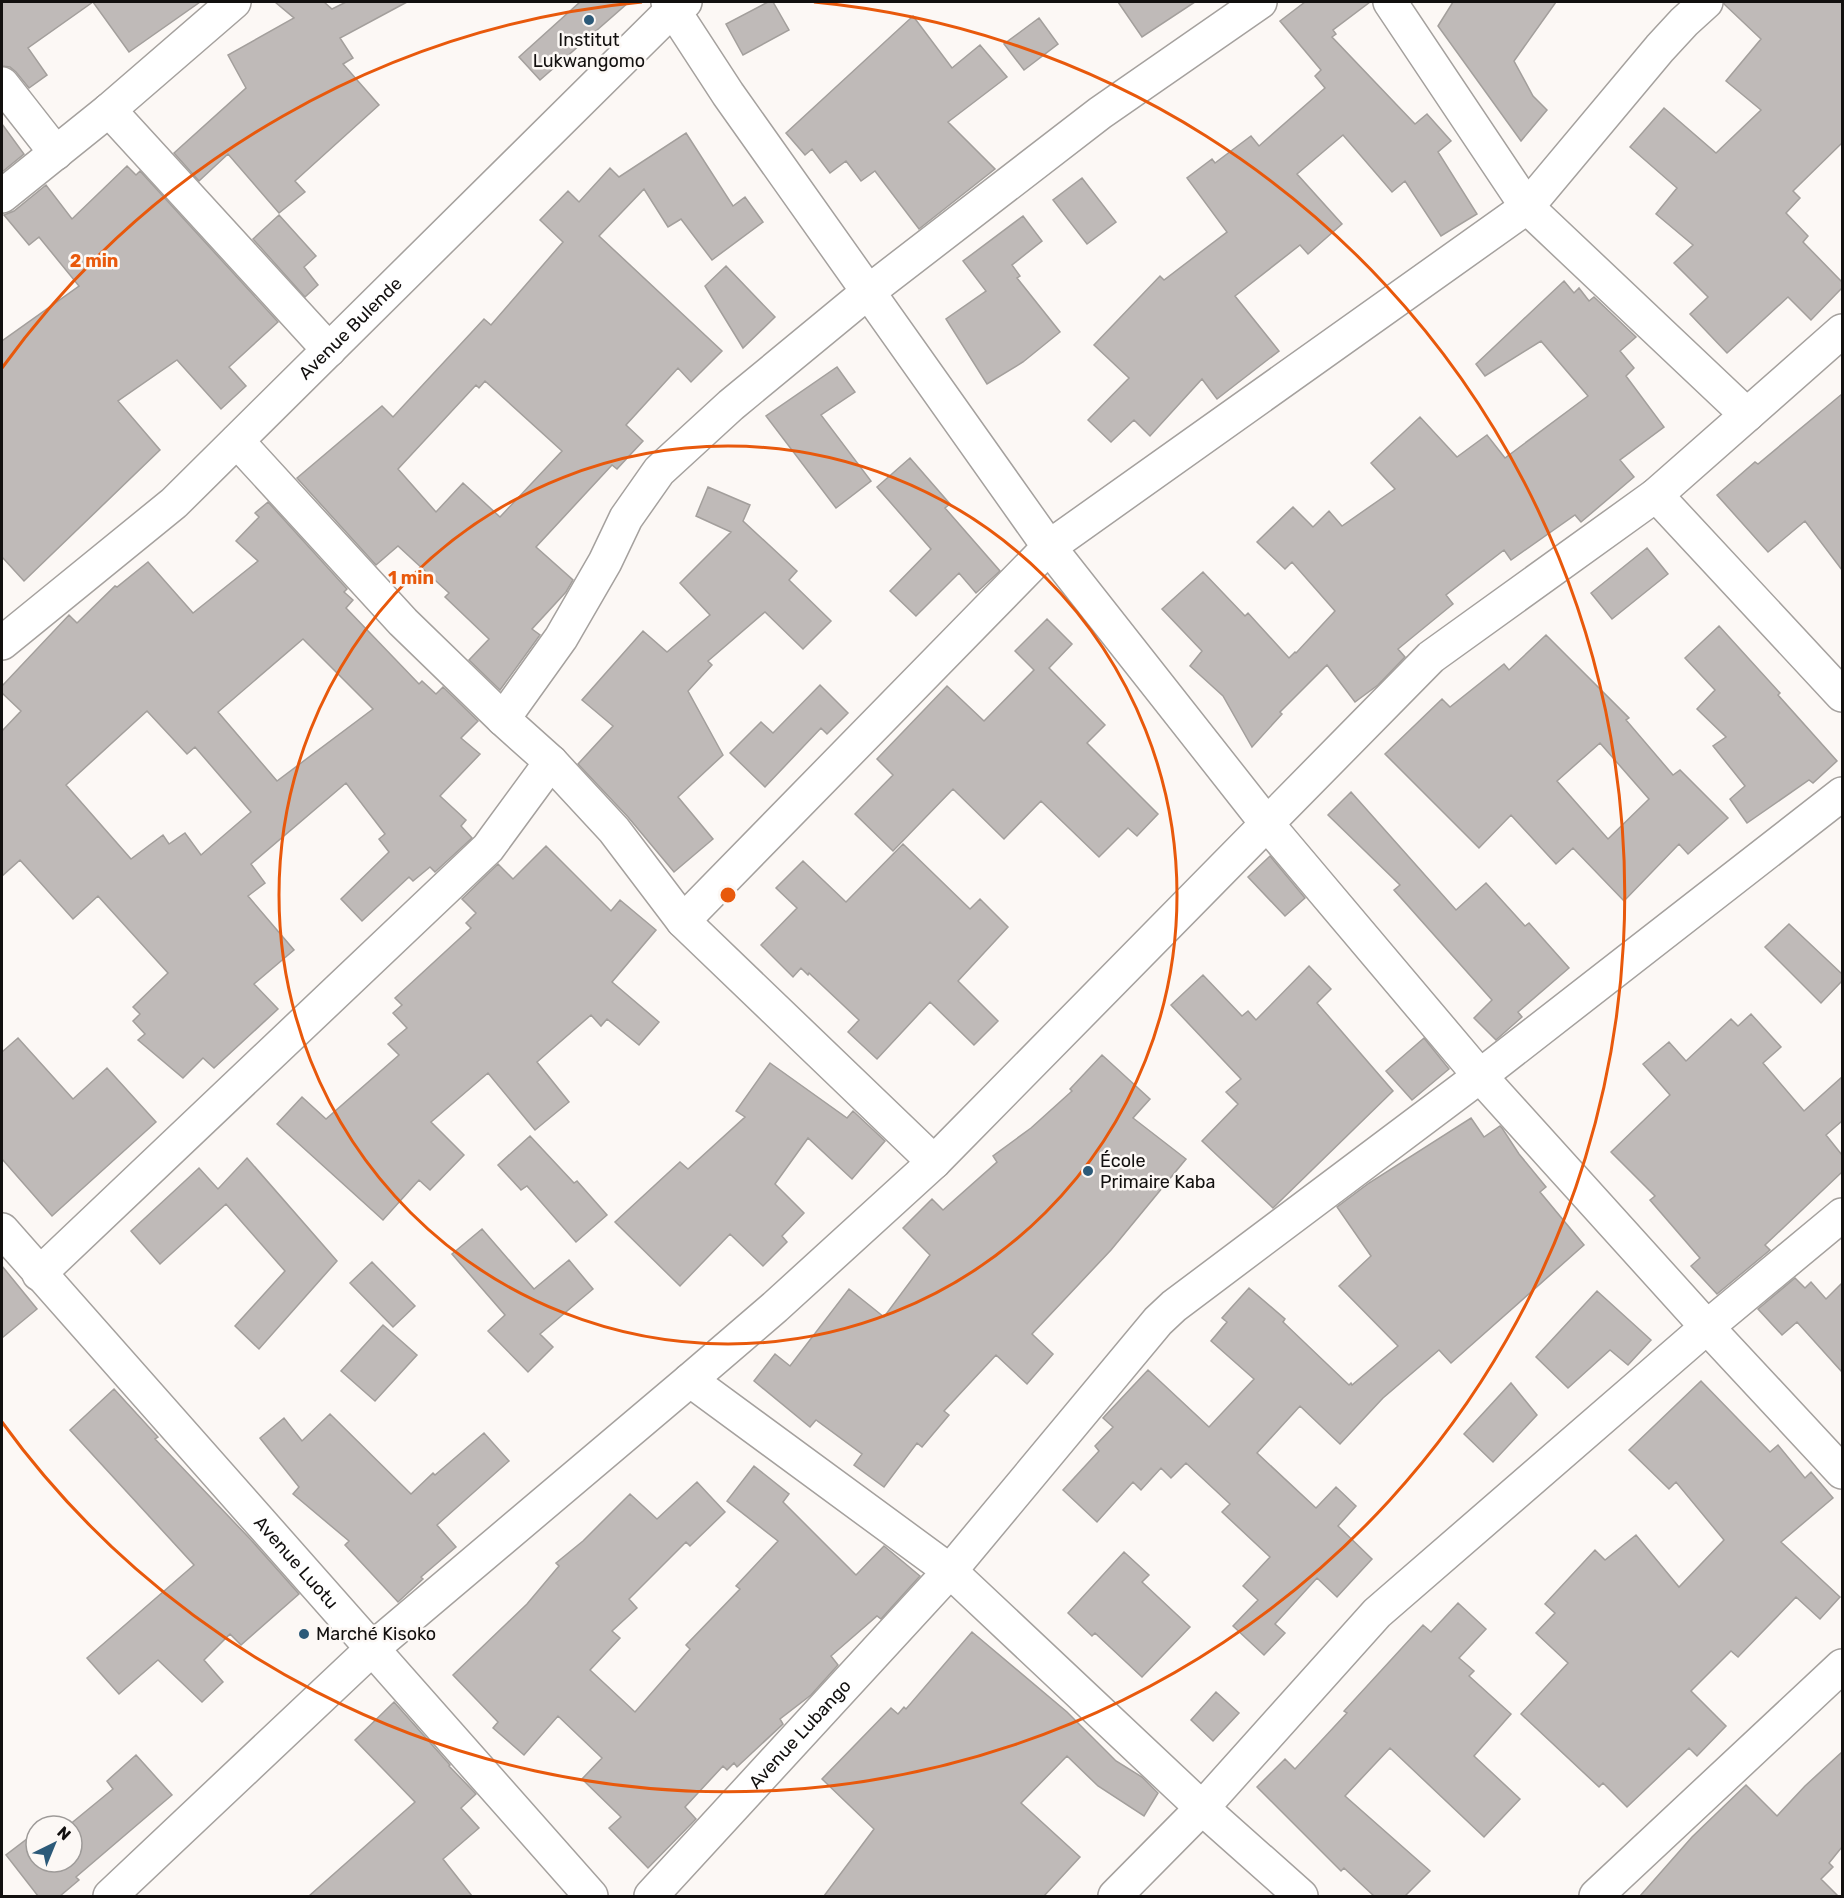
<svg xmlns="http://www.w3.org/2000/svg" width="1844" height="1898" font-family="Rubik,sans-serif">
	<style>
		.building { fill: #bfbab8; stroke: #a39f9c; stroke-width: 1.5; fill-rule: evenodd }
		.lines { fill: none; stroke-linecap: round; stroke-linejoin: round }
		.minor-casing { stroke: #a5a19e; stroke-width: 36 }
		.minor { stroke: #fff; stroke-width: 33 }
		.ring { fill: none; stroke: #e8590c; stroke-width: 3 }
		.poi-dot { fill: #2c5a79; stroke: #fcf8f5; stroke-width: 2 }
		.labels { text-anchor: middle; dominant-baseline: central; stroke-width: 5; stroke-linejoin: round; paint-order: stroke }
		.poi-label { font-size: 18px; fill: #12100f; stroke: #fcf8f5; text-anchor: start }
		.street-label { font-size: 18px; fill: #12100f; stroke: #fcf8f5 }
		.centre { fill: #e8590c; stroke: #fcf8f5; stroke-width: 3 }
		.ring-label { font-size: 18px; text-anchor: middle; font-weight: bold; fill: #e8590c; stroke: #fcf8f5; stroke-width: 5; stroke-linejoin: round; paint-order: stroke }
	</style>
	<rect width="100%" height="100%" fill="#fcf8f5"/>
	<path class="building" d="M 2,2 L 200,2 L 129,52 L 93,2 L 28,48 L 47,75 L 29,88 L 16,72 L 10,67 L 2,66 Z
		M 275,2 L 324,2 L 332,9 L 346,2 L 407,2 L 340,38 L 353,58 L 343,64 L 379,105 L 295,181 L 305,192 L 279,213 L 228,154 L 199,181 L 174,153 L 246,88 L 228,55 L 294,18 Z
		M 580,2 L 629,2 L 540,80 L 519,57 Z
		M 768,2 L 773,2 L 789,30 L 743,55 L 726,24 Z
		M 1118,2 L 1195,2 L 1142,37 Z
		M 1305,2 L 1370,2 L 1333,30 L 1336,34 L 1332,37 L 1415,124 L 1427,114 L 1451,141 L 1438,152 L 1477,214 L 1441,236 L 1405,181 L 1392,192 L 1343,135 L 1297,174 L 1342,224 L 1308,254 L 1300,245 L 1235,296 L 1279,351 L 1217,399 L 1202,379 L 1150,436 L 1134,420 L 1111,442 L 1088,420 L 1129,378 L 1094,345 L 1160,276 L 1164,280 L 1227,232 L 1187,178 L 1212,159 L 1215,163 L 1251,136 L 1259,146 L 1325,88 L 1315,76 L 1321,70 L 1280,21 Z
		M 1453,2 L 1556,2 L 1514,61 L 1533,96 L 1547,110 L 1521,141 L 1438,26 Z
		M 1724,2 L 1842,2 L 1842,143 L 1793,191 L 1800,198 L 1786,213 L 1808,236 L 1803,242 L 1842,282 L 1842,288 L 1811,320 L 1788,297 L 1727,353 L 1690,314 L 1708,297 L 1674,263 L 1693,245 L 1656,214 L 1677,188 L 1630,147 L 1664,108 L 1716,153 L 1761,110 L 1726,81 L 1761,39 L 1724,4 Z
		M 913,16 L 952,68 L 980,45 L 1007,77 L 948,122 L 995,169 L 919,229 L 875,171 L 861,181 L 846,161 L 830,173 L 812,149 L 805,155 L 786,133 Z
		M 1039,18 L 1058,44 L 1024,70 L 1004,44 Z
		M 2,124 L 24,154 L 2,172 Z
		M 686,133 L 733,206 L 745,197 L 763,222 L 712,260 L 681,219 L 668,227 L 644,189 L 599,236 L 722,351 L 691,382 L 678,368 L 626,425 L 643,441 L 617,469 L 612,465 L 536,547 L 573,580 L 566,592 L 532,629 L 540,635 L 500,690 L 469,660 L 489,639 L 445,597 L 449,593 L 398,546 L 376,565 L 297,478 L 382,406 L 393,417 L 484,319 L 491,325 L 563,242 L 540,220 L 568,191 L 579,202 L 610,168 L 619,177 ZM 485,381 L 562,451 L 500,517 L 463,483 L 436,512 L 398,469 L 476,385 L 479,388 Z
		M 127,166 L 136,175 L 140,171 L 278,322 L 229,367 L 246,386 L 221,409 L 177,360 L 118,401 L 160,450 L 24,581 L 2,557 L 2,341 L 79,286 L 39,237 L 29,245 L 4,215 L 14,211 L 46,185 L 72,219 Z
		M 1082,178 L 1116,222 L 1087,244 L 1053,200 Z
		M 279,215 L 316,256 L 304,267 L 318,285 L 305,297 L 253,239 Z
		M 1023,216 L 1042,241 L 1012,265 L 1020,276 L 1017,278 L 1060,332 L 1023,362 L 987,384 L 946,319 L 986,291 L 963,261 Z
		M 726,266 L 775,317 L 743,348 L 705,286 Z
		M 1564,281 L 1574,293 L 1579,288 L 1589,301 L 1594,297 L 1636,337 L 1620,351 L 1634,368 L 1626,376 L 1664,427 L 1620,460 L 1634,477 L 1581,522 L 1575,515 L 1511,560 L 1504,550 L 1446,595 L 1453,604 L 1398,649 L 1405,657 L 1378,685 L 1355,702 L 1327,665 L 1280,712 L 1282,714 L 1252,747 L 1223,696 L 1190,666 L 1202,651 L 1162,609 L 1203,572 L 1245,616 L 1248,613 L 1289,658 L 1295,652 L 1296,653 L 1335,611 L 1292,562 L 1285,569 L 1257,542 L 1293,507 L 1313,527 L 1329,511 L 1342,526 L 1395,489 L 1371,463 L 1420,417 L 1457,457 L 1487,435 L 1505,458 L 1588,396 L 1541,341 L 1485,376 L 1476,364 Z
		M 837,367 L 855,392 L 821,415 L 871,481 L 836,508 L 766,416 Z
		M 1842,394 L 1842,570 L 1805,521 L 1768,552 L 1717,495 L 1755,462 L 1758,464 Z
		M 910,458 L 950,504 L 945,508 L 1000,571 L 976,593 L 959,573 L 916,616 L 890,591 L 931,549 L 877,487 Z
		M 708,487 L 750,505 L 743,521 L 797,571 L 789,580 L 831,621 L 803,649 L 765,612 L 708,661 L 712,665 L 688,691 L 723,755 L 678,797 L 713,839 L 674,872 L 628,817 L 578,764 L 613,726 L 582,700 L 643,631 L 667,652 L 710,615 L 680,583 L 731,532 L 696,516 Z
		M 268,502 L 347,589 L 344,592 L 353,600 L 346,608 L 419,684 L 422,681 L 436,694 L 443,687 L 478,721 L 461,738 L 480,754 L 440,796 L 466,820 L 461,826 L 472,838 L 435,872 L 430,867 L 413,881 L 409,877 L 362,921 L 341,899 L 389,852 L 379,839 L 385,834 L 346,783 L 251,864 L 265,883 L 248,896 L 294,950 L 254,984 L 278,1009 L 214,1068 L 203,1058 L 183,1078 L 138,1040 L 145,1034 L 133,1021 L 140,1014 L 133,1007 L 168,973 L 98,896 L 73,919 L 20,860 L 2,876 L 2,731 L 21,711 L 2,693 L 2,686 L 69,615 L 77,623 L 115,586 L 117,587 L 148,562 L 193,613 L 258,561 L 236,541 L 259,517 L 255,513 ZM 303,639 L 373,709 L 277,781 L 218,712 ZM 147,711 L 187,754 L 195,747 L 251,812 L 201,855 L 185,833 L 169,844 L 163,835 L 131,859 L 66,785 Z
		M 1647,548 L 1668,574 L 1612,619 L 1591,593 Z
		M 1047,619 L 1072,644 L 1049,668 L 1105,725 L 1087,743 L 1158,814 L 1137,836 L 1128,828 L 1099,857 L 1041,801 L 1004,839 L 953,789 L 893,851 L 855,814 L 893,775 L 877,759 L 947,686 L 984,721 L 1034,670 L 1015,651 Z
		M 1719,626 L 1780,693 L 1778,695 L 1837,761 L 1813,783 L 1809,780 L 1747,823 L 1730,799 L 1745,786 L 1713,746 L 1726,737 L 1697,709 L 1715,690 L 1685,658 Z
		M 1546,635 L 1629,718 L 1626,720 L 1673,775 L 1680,770 L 1728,818 L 1688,854 L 1679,844 L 1624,901 L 1573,848 L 1556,864 L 1511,815 L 1479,848 L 1385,754 L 1442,699 L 1450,707 L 1504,664 L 1509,670 ZM 1600,743 L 1649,799 L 1608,839 L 1557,781 Z
		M 820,685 L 848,713 L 827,734 L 821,728 L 765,787 L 730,753 L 761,722 L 773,733 Z
		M 1351,792 L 1456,910 L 1486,883 L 1525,926 L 1529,923 L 1569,968 L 1518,1012 L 1522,1017 L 1496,1040 L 1474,1018 L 1492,1000 L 1394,890 L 1400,885 L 1328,815 Z
		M 903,844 L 970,909 L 980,899 L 1008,927 L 958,981 L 998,1021 L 974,1045 L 930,1002 L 877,1059 L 848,1032 L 859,1020 L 809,973 L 808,975 L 801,968 L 793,977 L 761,945 L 797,908 L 776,888 L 803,861 L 846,902 Z
		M 546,846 L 611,911 L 620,900 L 656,930 L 612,982 L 659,1022 L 639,1045 L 607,1019 L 601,1026 L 591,1015 L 537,1062 L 569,1102 L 535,1130 L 488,1073 L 431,1122 L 464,1155 L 430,1190 L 419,1180 L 383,1220 L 277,1124 L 302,1097 L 326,1119 L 399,1055 L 388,1044 L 407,1028 L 393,1013 L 402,1005 L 395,998 L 471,928 L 466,923 L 476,913 L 462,899 L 498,864 L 513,879 Z
		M 1270,856 L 1305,898 L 1285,916 L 1248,877 Z
		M 1789,924 L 1842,974 L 1842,981 L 1821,1003 L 1765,947 Z
		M 1309,966 L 1331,989 L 1317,1003 L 1393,1091 L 1273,1208 L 1202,1141 L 1238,1104 L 1226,1092 L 1241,1079 L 1171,1005 L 1203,975 L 1242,1016 L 1248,1011 L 1256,1020 Z
		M 1751,1014 L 1781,1047 L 1763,1063 L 1804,1111 L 1842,1077 L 1842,1121 L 1826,1135 L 1842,1155 L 1842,1172 L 1765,1245 L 1770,1250 L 1717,1294 L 1691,1266 L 1700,1258 L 1650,1200 L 1655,1196 L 1611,1152 L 1670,1095 L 1643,1064 L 1669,1042 L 1686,1061 L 1731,1019 L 1738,1026 Z
		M 18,1038 L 73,1099 L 107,1068 L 156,1122 L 52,1216 L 2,1159 L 2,1052 Z
		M 1424,1038 L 1449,1069 L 1412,1100 L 1386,1071 Z
		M 1102,1055 L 1150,1099 L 1133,1118 L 1186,1159 L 1111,1250 L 1032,1334 L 1053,1354 L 1027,1384 L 996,1355 L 944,1411 L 949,1415 L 922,1447 L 917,1443 L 884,1487 L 854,1465 L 862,1454 L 816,1420 L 810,1427 L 754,1381 L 775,1354 L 790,1366 L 849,1289 L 884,1317 L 930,1255 L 903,1228 L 932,1199 L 943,1210 L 997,1162 L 993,1156 L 1031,1128 L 1072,1091 L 1070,1089 Z
		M 770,1063 L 847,1118 L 853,1111 L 885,1141 L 852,1179 L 808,1138 L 775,1184 L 804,1213 L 782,1236 L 787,1242 L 763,1266 L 730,1234 L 680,1286 L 615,1222 L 680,1162 L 688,1169 L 745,1117 L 736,1111 Z
		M 1471,1118 L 1484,1137 L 1500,1126 L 1502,1128 L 1519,1154 L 1546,1187 L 1540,1192 L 1584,1245 L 1451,1363 L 1439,1350 L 1383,1398 L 1340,1444 L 1300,1406 L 1257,1453 L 1316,1508 L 1336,1487 L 1356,1506 L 1338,1526 L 1372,1559 L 1337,1597 L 1317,1578 L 1275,1624 L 1285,1633 L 1264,1655 L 1233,1626 L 1258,1600 L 1243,1586 L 1270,1557 L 1222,1512 L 1230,1504 L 1186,1463 L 1171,1478 L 1161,1468 L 1141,1490 L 1133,1482 L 1097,1522 L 1063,1490 L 1099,1451 L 1095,1446 L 1113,1427 L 1103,1418 L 1148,1370 L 1209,1427 L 1254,1379 L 1211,1341 L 1227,1322 L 1222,1318 L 1249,1288 L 1285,1319 L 1283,1322 L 1349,1385 L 1351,1383 L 1352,1385 L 1398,1346 L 1339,1286 L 1371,1256 L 1337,1207 L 1369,1183 Z
		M 530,1136 L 574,1183 L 577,1181 L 607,1215 L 576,1242 L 527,1186 L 521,1190 L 498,1165 Z
		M 247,1158 L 337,1261 L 259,1349 L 235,1326 L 285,1271 L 226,1204 L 160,1264 L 131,1231 L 199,1168 L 218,1189 Z
		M 482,1229 L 534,1289 L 569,1260 L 593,1289 L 540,1334 L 553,1347 L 528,1372 L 488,1331 L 505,1315 L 452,1254 Z
		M 372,1262 L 415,1306 L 393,1327 L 350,1283 Z
		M 2,1266 L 37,1309 L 2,1338 Z
		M 1795,1278 L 1805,1288 L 1811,1282 L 1826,1299 L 1842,1283 L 1842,1372 L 1797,1322 L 1782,1335 L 1758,1309 Z
		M 1597,1291 L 1651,1340 L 1628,1365 L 1610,1350 L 1568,1388 L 1536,1357 Z
		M 383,1325 L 417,1355 L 375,1401 L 341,1371 Z
		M 1701,1381 L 1770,1452 L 1778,1445 L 1805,1478 L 1811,1472 L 1833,1498 L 1781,1542 L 1840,1597 L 1820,1619 L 1796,1597 L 1738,1657 L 1731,1651 L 1691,1691 L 1726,1726 L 1697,1756 L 1689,1748 L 1627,1807 L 1603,1783 L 1599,1787 L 1521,1714 L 1568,1663 L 1536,1633 L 1555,1613 L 1545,1604 L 1595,1550 L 1605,1560 L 1636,1535 L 1679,1587 L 1724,1540 L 1676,1482 L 1669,1489 L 1629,1450 Z
		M 1511,1383 L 1537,1415 L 1493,1462 L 1464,1434 Z
		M 114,1389 L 158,1437 L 155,1439 L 252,1541 L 299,1594 L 241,1645 L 230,1634 L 204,1660 L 223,1682 L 202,1702 L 158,1660 L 119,1694 L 87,1658 L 194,1565 L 70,1430 Z
		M 330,1414 L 411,1494 L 433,1473 L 435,1475 L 484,1433 L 509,1461 L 437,1525 L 456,1547 L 421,1577 L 423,1579 L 398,1602 L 345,1545 L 349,1541 L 293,1494 L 299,1487 L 260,1438 L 284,1418 L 302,1441 Z
		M 754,1466 L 789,1494 L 783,1502 L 856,1575 L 884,1546 L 920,1576 L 881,1619 L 877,1616 L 831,1656 L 838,1665 L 811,1695 L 780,1719 L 783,1724 L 737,1767 L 734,1763 L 727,1770 L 723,1766 L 685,1807 L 696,1819 L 648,1868 L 609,1828 L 621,1817 L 582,1779 L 602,1758 L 558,1716 L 524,1755 L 493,1728 L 498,1722 L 453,1675 L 527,1604 L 559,1566 L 556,1563 L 583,1541 L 630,1494 L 657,1519 L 697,1482 L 725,1512 L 690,1546 L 686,1542 L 629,1599 L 637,1608 L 612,1631 L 620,1638 L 590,1670 L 635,1712 L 690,1649 L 686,1645 L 740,1589 L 736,1586 L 778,1541 L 727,1501 Z
		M 1124,1552 L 1149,1575 L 1142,1582 L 1190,1627 L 1142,1677 L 1095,1633 L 1092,1636 L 1068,1613 Z
		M 1458,1603 L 1486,1629 L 1459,1658 L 1474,1671 L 1469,1676 L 1511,1714 L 1474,1756 L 1520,1799 L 1484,1837 L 1390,1748 L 1345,1796 L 1430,1871 L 1405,1896 L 1374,1896 L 1344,1868 L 1341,1871 L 1257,1787 L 1285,1759 L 1295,1769 L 1347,1713 L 1344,1711 L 1423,1625 L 1431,1632 Z
		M 972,1632 L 1067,1712 L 1116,1761 L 1142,1777 L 1158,1793 L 1144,1816 L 1098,1786 L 1067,1756 L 1021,1803 L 1080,1857 L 1044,1896 L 824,1896 L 874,1829 L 822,1779 L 891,1708 L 898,1714 L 904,1707 L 906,1709 Z
		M 1216,1692 L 1239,1713 L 1213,1741 L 1191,1720 Z
		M 394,1702 L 450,1765 L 449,1766 L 476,1794 L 461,1808 L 479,1828 L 443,1859 L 472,1896 L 309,1896 L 415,1802 L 355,1740 Z
		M 1842,1752 L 1842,1847 L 1829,1863 L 1833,1867 L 1821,1879 L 1838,1896 L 1640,1896 L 1692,1837 L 1746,1785 L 1777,1816 L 1805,1786 Z
		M 136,1755 L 172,1795 L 76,1877 L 79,1880 L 60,1896 L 38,1896 L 6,1855 L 36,1832 L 36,1862 L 72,1862 L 72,1826 L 68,1826 L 113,1789 L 107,1781 Z"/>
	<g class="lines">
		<defs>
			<g id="minor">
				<path d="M 668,2 L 728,94 L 1049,547 L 1268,825 L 1480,1076 L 1707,1327 L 1842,1472"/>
				<path d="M 1390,2 L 1527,207 L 1747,415"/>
				<path d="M 2,84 L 56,153"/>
				<path d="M 109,110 L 329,350"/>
				<path d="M 2,196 L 109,110 L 234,2"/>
				<path d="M 237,441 L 403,622 L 503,719 L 551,762 L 614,830 L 683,921 L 934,1162"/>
				<path d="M 1656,495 L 1842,695"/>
				<path id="s1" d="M 2,643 L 174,503 L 672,10 L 685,2"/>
				<path d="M 503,719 L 561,638 L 605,562 L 626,518 L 659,471 L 731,405 L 868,292 L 1100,113 L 1260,2"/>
				<path d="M 683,921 L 1049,547 L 1527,207 L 1660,48 L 1684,22 L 1706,2"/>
				<path id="s2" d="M 2,1230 L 591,1896"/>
				<path d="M 39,1274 L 488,848 L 551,762"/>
				<path d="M 690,1380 L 950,1571 L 1202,1808 L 1301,1896"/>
				<path d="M 110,1896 L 373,1648 L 690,1380 L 775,1307 L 934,1162 L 1431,657 L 1656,495 L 1842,331"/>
				<path id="s3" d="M 651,1896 L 950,1571 L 1158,1321 L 1174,1306 L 1480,1076 L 1842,794"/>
				<path d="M 1115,1896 L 1202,1808 L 1377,1613 L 1707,1327 L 1842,1215"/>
				<path d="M 1596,1896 L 1842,1666"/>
			</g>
		</defs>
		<use href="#minor" class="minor-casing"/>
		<use href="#minor" class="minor"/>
	</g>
	<g class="ring">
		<circle cx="728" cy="895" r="449"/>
		<path d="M2 368A897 897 0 0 1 642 2M814 2A897 897 0 1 1 2 1422"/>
	</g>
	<g class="poi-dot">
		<circle cx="589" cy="20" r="6"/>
		<circle cx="1088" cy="1171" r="6"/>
		<circle cx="304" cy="1634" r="6"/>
	</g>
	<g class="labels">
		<g class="poi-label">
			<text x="589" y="40" text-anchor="middle">Institut<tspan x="589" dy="21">Lukwangomo</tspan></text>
			<text x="1100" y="1161">École<tspan x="1100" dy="21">Primaire Kaba</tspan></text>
			<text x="316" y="1634">Marché Kisoko</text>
		</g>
		<g class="street-label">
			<text stroke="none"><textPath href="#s1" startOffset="470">Avenue Bulende</textPath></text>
			<text stroke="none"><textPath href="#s2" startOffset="444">Avenue Luotu</textPath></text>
			<text stroke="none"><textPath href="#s3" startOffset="220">Avenue Lubango</textPath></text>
		</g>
	</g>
	<circle cx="728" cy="895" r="9" class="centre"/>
	<g class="ring-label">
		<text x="94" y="267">2 min</text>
		<text x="411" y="584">1 min</text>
	</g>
	<rect width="1844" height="1898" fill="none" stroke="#12100f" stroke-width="6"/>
	<g transform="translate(54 1844) rotate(43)"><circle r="28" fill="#fcf8f5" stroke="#9e9b99" stroke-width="1.5"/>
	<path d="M0-4.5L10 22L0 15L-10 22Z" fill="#2c5a79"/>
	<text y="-9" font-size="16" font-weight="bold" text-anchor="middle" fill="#12100f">N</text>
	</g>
</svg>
